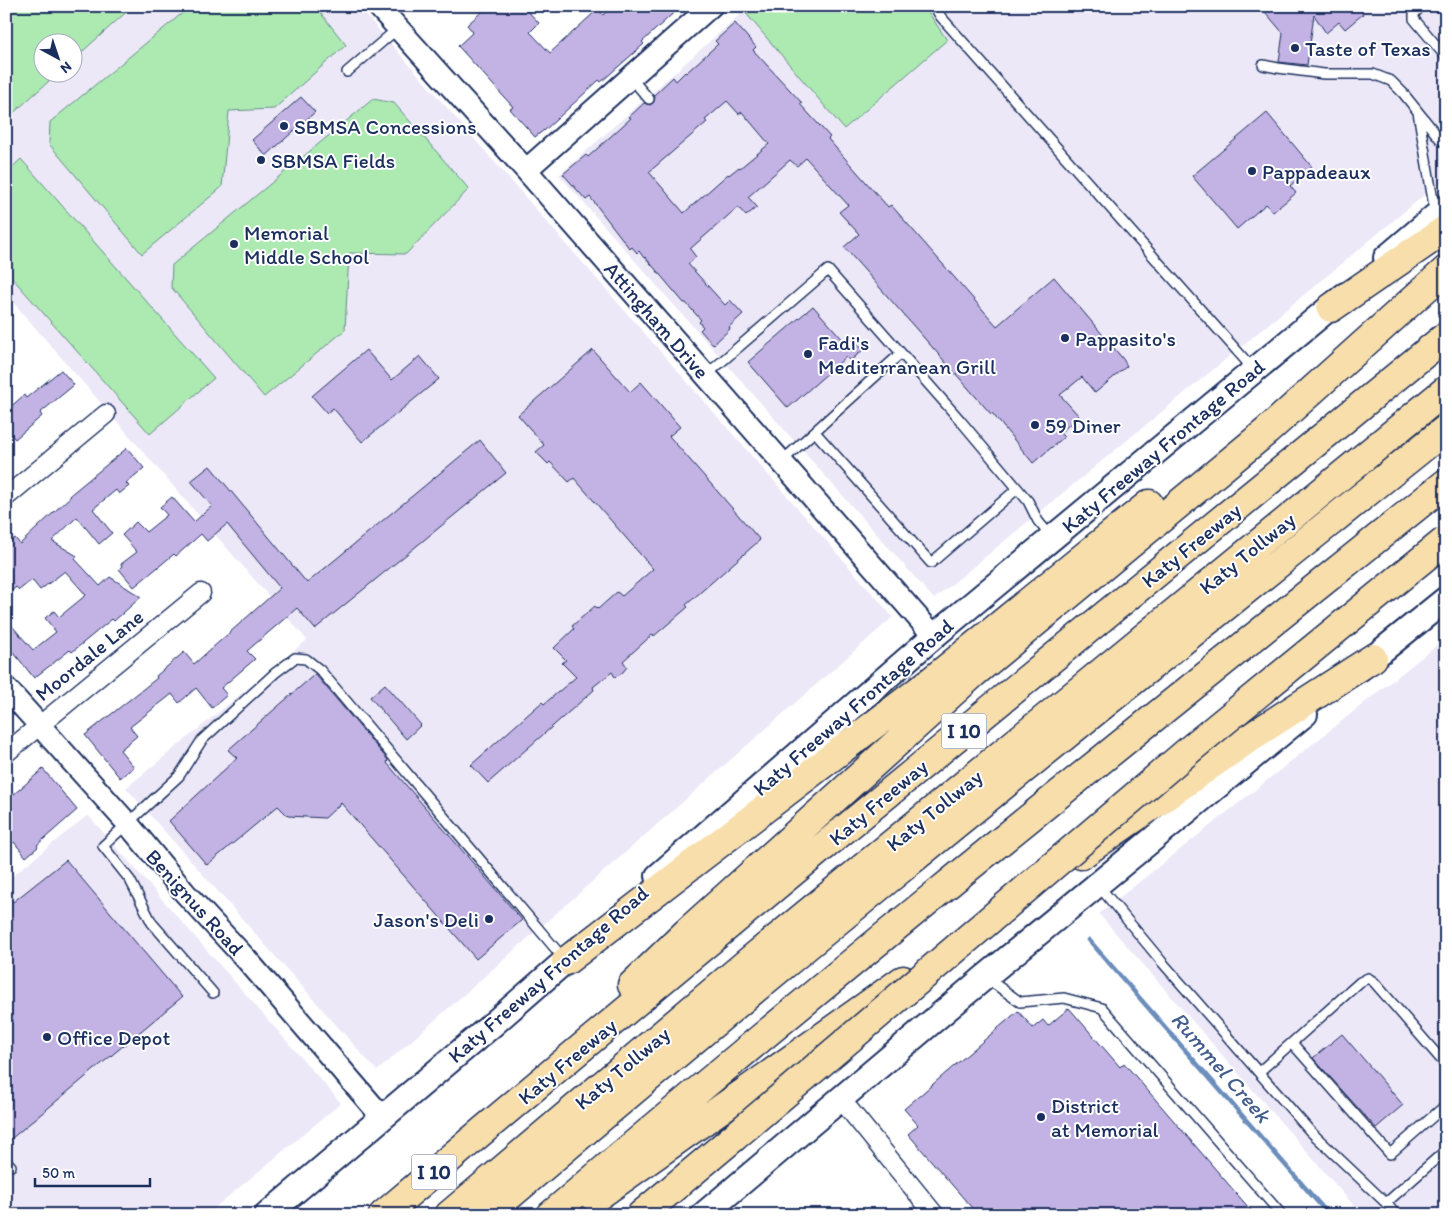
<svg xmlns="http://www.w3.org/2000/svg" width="1452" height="1221" font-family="Itim,sans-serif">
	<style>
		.built { fill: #ede8f7; fill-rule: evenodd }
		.green { fill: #aceab1; stroke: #648c88 }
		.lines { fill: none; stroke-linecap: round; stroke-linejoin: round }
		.stream { stroke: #6a8dbb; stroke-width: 4.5 }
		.building { fill: #c3b3e4; stroke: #1b2f5e; fill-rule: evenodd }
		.service-casing { stroke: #1b2f5e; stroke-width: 12 }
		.minor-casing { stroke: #1b2f5e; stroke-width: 21 }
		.tertiary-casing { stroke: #1b2f5e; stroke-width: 25 }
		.secondary-casing { stroke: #1b2f5e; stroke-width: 28 }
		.motorway-casing { stroke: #1b2f5e; stroke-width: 31 }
		.service { stroke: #fff; stroke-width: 9 }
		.minor { stroke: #fff; stroke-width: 18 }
		.tertiary { stroke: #fff; stroke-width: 21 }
		.secondary { stroke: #fff; stroke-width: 24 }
		.motorway { stroke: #f8deab; stroke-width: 28 }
		.motorway-bridge-casing { stroke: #1b2f5e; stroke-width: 31; stroke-linecap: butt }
		.motorway-bridge { stroke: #f8deab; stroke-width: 28 }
		.poi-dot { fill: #1b2f5e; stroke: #fff; stroke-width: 2 }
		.labels { text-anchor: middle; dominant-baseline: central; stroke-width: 4; stroke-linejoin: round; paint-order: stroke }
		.shield { fill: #fff; stroke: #5f6d8e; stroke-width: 1 }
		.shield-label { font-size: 20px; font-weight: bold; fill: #1b2f5e }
		.poi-label { font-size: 21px; fill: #1b2f5e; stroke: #fff; text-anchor: start }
		.street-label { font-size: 21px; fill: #1b2f5e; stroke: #fff }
		.water-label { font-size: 22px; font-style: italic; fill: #425e8c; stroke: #fff }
	</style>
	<rect width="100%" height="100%" fill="#fff"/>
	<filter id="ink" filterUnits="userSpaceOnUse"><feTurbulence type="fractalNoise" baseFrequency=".02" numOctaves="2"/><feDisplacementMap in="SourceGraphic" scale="10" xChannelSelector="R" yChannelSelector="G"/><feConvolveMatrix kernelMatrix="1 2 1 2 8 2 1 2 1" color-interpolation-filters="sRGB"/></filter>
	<g filter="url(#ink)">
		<path class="built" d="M 6,6 L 358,6 L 893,617 L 377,1071 L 126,788 L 307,640 L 6,294 ZM 42,42 L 72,42 L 72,72 L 42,72 Z
			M 924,6 L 1446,6 L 1446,177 L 1316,285 L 934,599 L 559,175 L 744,11 L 844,129 L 947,40 Z
			M 1446,638 L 1446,1215 L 1362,1215 L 1099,914 Z
			M 88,815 L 341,1103 L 206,1215 L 6,1215 L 6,881 Z"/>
		<path class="green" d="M 6,6 L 133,6 L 73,60 L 72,42 L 42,42 L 42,72 L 58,73 L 10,116 L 6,111 Z
			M 191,6 L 315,6 L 346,45 L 274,109 L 229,111 L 222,187 L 142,254 L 49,144 L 50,122 Z
			M 749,6 L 924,6 L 947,40 L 844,129 L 744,11 Z
			M 373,99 L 394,103 L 469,189 L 406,254 L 349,253 L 345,330 L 264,397 L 171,287 L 172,265 Z
			M 21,159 L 214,378 L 150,434 L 6,271 L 6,173 Z"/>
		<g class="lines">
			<path class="stream" d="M 1089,940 L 1329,1215"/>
		</g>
		<path class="building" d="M 488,6 L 523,6 L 539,23 L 530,32 L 550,53 L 598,9 L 603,15 L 612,6 L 681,6 L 642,42 L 644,44 L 601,82 L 599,80 L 544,131 L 544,130 L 535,137 L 510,109 L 513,107 L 458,46 L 473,32 L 467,25 Z
			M 1260,6 L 1357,6 L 1363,14 L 1345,29 L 1339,22 L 1326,33 L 1314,15 L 1307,65 L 1279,62 L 1283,33 Z
			M 735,23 L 756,47 L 753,50 L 802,103 L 800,104 L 830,137 L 828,139 L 888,207 L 891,205 L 997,326 L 1054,277 L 1123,359 L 1127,366 L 1095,393 L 1082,377 L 1060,395 L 1079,416 L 1060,433 L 1064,437 L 1033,463 L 992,413 L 991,414 L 844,247 L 859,234 L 839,212 L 848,205 L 806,158 L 797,166 L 790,160 L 748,197 L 757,207 L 746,216 L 738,207 L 690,249 L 696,257 L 688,264 L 725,305 L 730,300 L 743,314 L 729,327 L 730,329 L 713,345 L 700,330 L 703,327 L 699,322 L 701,320 L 686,303 L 684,303 L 645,257 L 644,258 L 639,251 L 637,253 L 632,247 L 630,249 L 590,197 L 586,200 L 563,174 L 586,155 L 588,157 L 631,118 L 629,117 L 644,103 L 650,105 L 653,103 L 655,98 L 654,95 L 673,77 L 676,81 L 685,72 L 686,73 L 718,44 L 715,41 ZM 727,101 L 739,114 L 742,112 L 769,144 L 740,168 L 739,167 L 729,175 L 728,174 L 684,213 L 649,172 L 707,122 L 705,120 Z
			M 301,97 L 315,112 L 266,156 L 252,140 Z
			M 1267,113 L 1312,167 L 1290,186 L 1296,193 L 1273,212 L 1266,204 L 1237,229 L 1192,176 Z
			M 813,306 L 845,342 L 852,337 L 863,350 L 850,361 L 846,357 L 788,408 L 748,362 Z
			M 366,350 L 392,380 L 420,356 L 439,379 L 362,442 L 333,408 L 327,413 L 312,396 Z
			M 593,350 L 630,392 L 641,382 L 680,427 L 669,436 L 760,540 L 686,605 L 688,607 L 654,636 L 653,634 L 623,661 L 627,667 L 622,673 L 615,677 L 612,672 L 593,687 L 594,690 L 488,783 L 471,765 L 542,702 L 544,704 L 576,677 L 562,663 L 566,660 L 554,648 L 574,629 L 572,626 L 595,606 L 598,609 L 617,592 L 622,596 L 653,569 L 574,478 L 569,482 L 550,462 L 548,464 L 536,452 L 544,445 L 518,415 Z
			M 61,370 L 74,385 L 40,413 L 42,416 L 15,439 L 6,429 L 6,411 L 24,395 L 26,398 Z
			M 480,440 L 506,473 L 315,629 L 297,608 L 247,651 L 255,659 L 221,688 L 227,695 L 212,708 L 196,688 L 179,703 L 172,694 L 130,727 L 137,736 L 120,750 L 134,767 L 120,778 L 85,735 L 157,678 L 156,676 L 184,652 L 194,664 L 280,588 L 227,524 L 207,541 L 201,534 L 176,556 L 174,554 L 134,587 L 119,569 L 122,566 L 121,564 L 137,552 L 122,535 L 136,522 L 146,532 L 167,515 L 160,507 L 172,497 L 194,522 L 212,506 L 191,481 L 210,466 L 307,583 Z
			M 127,448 L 144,468 L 126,483 L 129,486 L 119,494 L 116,490 L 93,509 L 112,533 L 99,544 L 77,517 L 52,541 L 77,556 L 75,559 L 100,586 L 110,577 L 141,597 L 114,621 L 112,619 L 72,652 L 70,650 L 34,678 L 6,643 L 6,619 L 33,650 L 56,632 L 45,618 L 54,611 L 59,617 L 86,595 L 65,571 L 40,590 L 32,580 L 19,590 L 16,587 L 6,596 L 6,544 L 15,538 L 20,544 L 71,496 L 70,495 Z
			M 315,674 L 388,760 L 387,763 L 522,920 L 476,959 L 341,803 L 325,818 L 288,816 L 278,806 L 207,865 L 169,821 L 237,758 L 228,750 Z
			M 385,684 L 421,725 L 406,739 L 370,697 Z
			M 43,769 L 77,810 L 37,845 L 38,847 L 26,857 L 14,842 L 6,849 L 6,801 Z
			M 66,860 L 182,997 L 6,1143 L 6,895 L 13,902 Z
			M 1069,1008 L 1120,1067 L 1124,1063 L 1255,1215 L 978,1215 L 908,1134 L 918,1125 L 904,1109 L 1018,1011 L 1033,1028 L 1043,1020 L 1048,1026 Z
			M 1342,1034 L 1403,1105 L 1376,1128 L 1313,1058 Z"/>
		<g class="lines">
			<defs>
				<path id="service" d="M 934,6 L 941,17 L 1254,370
					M 1421,6 L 1414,14 L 1414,19 L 1446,57
					M 1263,65 L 1278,68 L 1324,74 L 1373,74 L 1391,81 L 1403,93 L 1440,139 L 1446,143
					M 347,72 L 397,29
					M 631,78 L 649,99
					M 1418,112 L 1435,212
					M 705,376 L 828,270 L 960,420 L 1028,501 L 1038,521 L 1052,538
					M 815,432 L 931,563 L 1017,489
					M 782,461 L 900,354
					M 1098,885 L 1162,962 L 1310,1131 L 1386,1203 L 1396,1215
					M 985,977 L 1020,1002 L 1064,998 L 1102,1008 L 1281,1214 L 1280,1215
					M 213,993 L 152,923 L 130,880 L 103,846 L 179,776 L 202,740 L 275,673 L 295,658 L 306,659 L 320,670 L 564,959
					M 1292,1043 L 1390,1154 L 1446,1105
					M 1259,1072 L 1360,982 L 1368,978 L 1374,982 L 1446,1065
					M 6,1161 L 11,1166
					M 1386,1203 L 1446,1150"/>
				<path id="minor" d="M 6,497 L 106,414
					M 6,753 L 201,593
					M 840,1098 L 935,1215"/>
				<path id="tertiary" d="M 378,6 L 526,170 L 934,636
					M 526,170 L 711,6
					M 6,688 L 128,824 L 185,893 L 248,961 L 383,1118"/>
				<path id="secondary" d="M 1386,258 L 1446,207
					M 1358,670 L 1446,599
					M 658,876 L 934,636 L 1345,295
					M 267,1215 L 492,1025 L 580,948
					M 703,1215 L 985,977 L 1305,714"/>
				<path id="motorway" d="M 1331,308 L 1446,229
					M 1081,855 L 1257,733 L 1373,658
					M 566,961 L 931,681 L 1149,504
					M 632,985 L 687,932 L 973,674 L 1267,431 L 1446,270
					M 595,1198 L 903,980
					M 383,1215 C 734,917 1091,627 1446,336
					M 449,1215 L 749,961 L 1446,390
					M 487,1215 C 801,945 1124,688 1446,429
					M 551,1215 C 844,964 1146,724 1446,483
					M 641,1215 L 733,1138"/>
			</defs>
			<use href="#service" class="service-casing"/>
			<use href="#minor" class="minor-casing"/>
			<use href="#tertiary" class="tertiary-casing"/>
			<use href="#secondary" class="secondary-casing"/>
			<use href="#motorway" class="motorway-casing"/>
			<use href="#service" class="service"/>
			<use href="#minor" class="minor"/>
			<use href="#tertiary" class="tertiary"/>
			<use href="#secondary" class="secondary"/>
			<use href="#motorway" class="motorway"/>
			<defs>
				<path id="motorway-bridge" d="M 733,1138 L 1194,746 L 1446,540"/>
			</defs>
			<use href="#motorway-bridge" class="motorway-bridge-casing"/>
			<use href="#motorway-bridge" class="motorway-bridge"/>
		</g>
	</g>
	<g class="poi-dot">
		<circle cx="1295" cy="48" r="5"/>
		<circle cx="284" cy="126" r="5"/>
		<circle cx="261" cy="160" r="5"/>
		<circle cx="1252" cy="171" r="5"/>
		<circle cx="234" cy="244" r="5"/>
		<circle cx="1065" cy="338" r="5"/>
		<circle cx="808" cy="354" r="5"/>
		<circle cx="1035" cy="425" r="5"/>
		<circle cx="489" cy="919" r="5"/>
		<circle cx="47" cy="1037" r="5"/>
		<circle cx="1041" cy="1117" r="5"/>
	</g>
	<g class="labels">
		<g class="shield">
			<rect x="941.5" y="713.5" width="45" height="35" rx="4"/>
			<rect x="411.5" y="1154.5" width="45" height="35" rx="4"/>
		</g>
		<g class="shield-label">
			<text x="964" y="731">I 10</text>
			<text x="434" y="1172">I 10</text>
		</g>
		<g class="poi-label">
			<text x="1305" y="48">Taste of Texas</text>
			<text x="294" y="126">SBMSA Concessions</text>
			<text x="271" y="160">SBMSA Fields</text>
			<text x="1262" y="171">Pappadeaux</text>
			<text x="244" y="232">Memorial<tspan x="244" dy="24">Middle School</tspan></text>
			<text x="1075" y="338">Pappasito's</text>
			<text x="818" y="342">Fadi's<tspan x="818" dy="24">Mediterranean Grill</tspan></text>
			<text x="1045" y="425">59 Diner</text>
			<text x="479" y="919" text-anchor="end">Jason's Deli</text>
			<text x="57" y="1037">Office Depot</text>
			<text x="1051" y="1105">District<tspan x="1051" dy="24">at Memorial</tspan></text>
		</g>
		<g class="street-label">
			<text transform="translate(657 320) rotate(49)">Attingham Drive</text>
			<text transform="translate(1163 446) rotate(-40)">Katy Freeway Frontage Road</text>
			<text transform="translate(1191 545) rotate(-39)">Katy Freeway</text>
			<text transform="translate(1247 553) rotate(-39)">Katy Tollway</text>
			<text transform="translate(89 655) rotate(-39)">Moordale Lane</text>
			<text transform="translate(853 707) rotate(-41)">Katy Freeway Frontage Road</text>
			<text transform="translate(878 802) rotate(-40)">Katy Freeway</text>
			<text transform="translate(934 810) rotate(-39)">Katy Tollway</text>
			<text transform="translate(195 902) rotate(48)">Benignus Road</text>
			<text transform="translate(548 974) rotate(-41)">Katy Freeway Frontage Road</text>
			<text transform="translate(567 1061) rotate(-40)">Katy Freeway</text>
			<text transform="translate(622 1068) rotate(-40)">Katy Tollway</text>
		</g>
		<g class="water-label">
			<text transform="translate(1221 1067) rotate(49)">Rummel Creek</text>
		</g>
	</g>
	<rect width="1452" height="1221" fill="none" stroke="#fff" stroke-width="25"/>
	<rect x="12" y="12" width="1427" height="1196" fill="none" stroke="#1b2f5e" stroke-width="2" filter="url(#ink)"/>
	<g transform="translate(58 58) rotate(140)"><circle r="24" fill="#ffffff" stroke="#a4acbf"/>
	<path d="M0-4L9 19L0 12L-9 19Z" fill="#1b2f5e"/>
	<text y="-8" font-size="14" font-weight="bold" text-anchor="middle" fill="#1b2f5e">N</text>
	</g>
	<path d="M35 1178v8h115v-8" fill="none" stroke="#1b2f5e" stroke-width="2.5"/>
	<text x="42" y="1178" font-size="15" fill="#1b2f5e" stroke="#ffffff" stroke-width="4" paint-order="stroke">50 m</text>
</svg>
